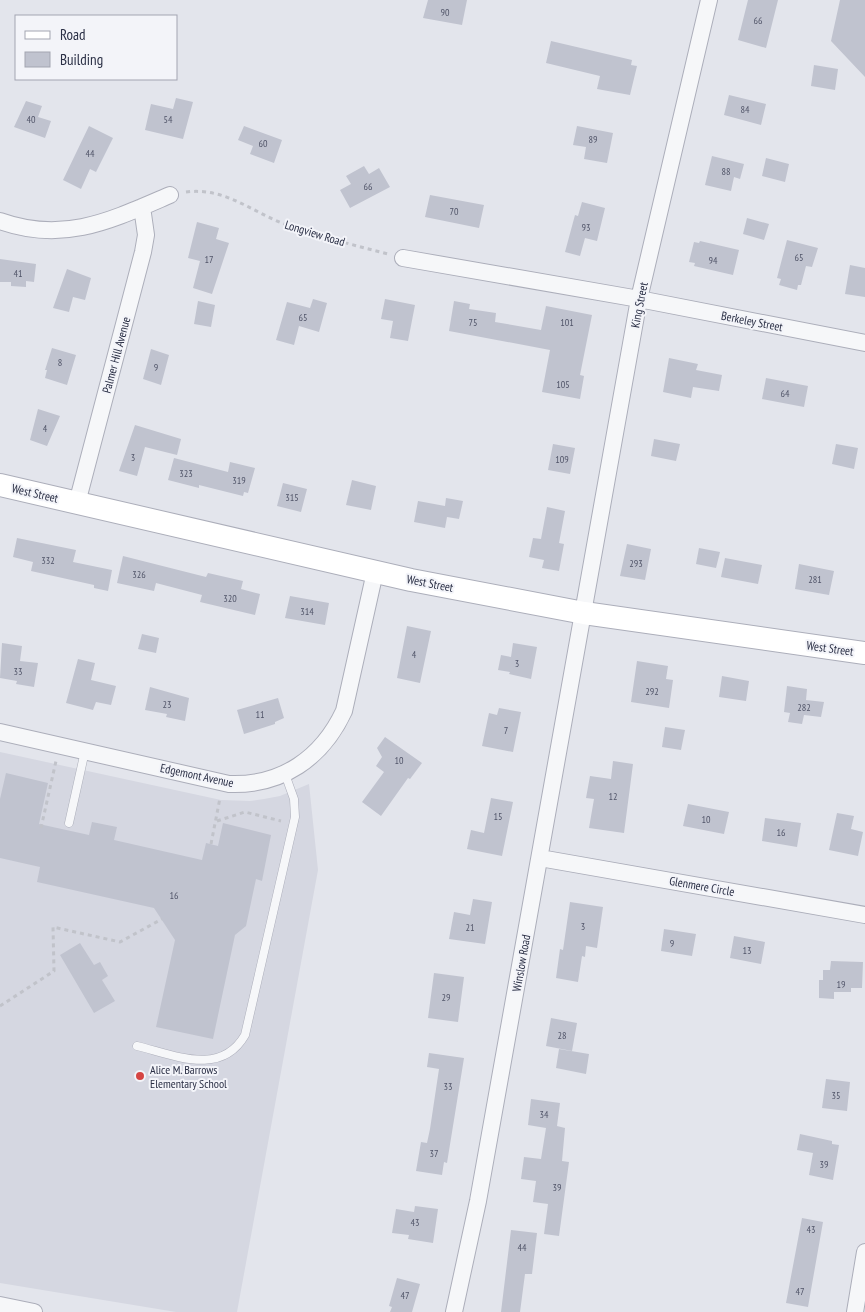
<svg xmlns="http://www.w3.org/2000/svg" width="865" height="1312" font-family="'PT Sans Narrow',sans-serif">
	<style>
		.built { fill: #d5d7e1 }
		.building { fill: #c0c3cf }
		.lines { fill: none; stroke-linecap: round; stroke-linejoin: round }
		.service-casing { stroke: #acaeba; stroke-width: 9 }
		.minor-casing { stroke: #acaeba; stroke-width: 18 }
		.secondary-casing { stroke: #acaeba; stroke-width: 24 }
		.path { stroke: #c1c3ca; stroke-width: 3; stroke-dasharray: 4 4; stroke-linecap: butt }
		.service { stroke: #f6f7f9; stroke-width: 8 }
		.minor { stroke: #f6f7f9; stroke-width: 16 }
		.secondary { stroke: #fff; stroke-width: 22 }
		.poi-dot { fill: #d54543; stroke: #f3f4f9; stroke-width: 2 }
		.labels { text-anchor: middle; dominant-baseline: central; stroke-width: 4; stroke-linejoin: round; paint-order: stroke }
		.number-label { font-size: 10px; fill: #505468 }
		.street-label { font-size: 12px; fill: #2a2f45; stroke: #f3f4f9 }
		.poi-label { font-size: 12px; fill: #2a2f45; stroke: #f3f4f9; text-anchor: start }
	</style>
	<rect width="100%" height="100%" fill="#e3e5ec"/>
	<path class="built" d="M 0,752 L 221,800 L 250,801 L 264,799 L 280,796 L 309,784 L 318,870 L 237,1312 L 176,1312 L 0,1283 Z"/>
	<path class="building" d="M 428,0 L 467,0 L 462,25 L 423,18 Z
		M 748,0 L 778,0 L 766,48 L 738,40 Z
		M 840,0 L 865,0 L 865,77 L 831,41 Z
		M 551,41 L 632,60 L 631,65 L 637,66 L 630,95 L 597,89 L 600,76 L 546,63 Z
		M 814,65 L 838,69 L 835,90 L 811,86 Z
		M 729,95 L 766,104 L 761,125 L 724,115 Z
		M 176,98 L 193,102 L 183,139 L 145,130 L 151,104 L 173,109 Z
		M 26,101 L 42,106 L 38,117 L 51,121 L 45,138 L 14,127 Z
		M 89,126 L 113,138 L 96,172 L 90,169 L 81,189 L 63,180 Z
		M 244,126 L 282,140 L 274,163 L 250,154 L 253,146 L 238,140 Z
		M 577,126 L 613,133 L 607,163 L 584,159 L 586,147 L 573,145 Z
		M 712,156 L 744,164 L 740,179 L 734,177 L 731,191 L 705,185 Z
		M 766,158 L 789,164 L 785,182 L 762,176 Z
		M 364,166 L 369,174 L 379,168 L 390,187 L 350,208 L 340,190 L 351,184 L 346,176 Z
		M 430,195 L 484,205 L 479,228 L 425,217 Z
		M 582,202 L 605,208 L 597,241 L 585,238 L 580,256 L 565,252 L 575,215 L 578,216 Z
		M 747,218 L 769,224 L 764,240 L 743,234 Z
		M 197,222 L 219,228 L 216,239 L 229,243 L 212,294 L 193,288 L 200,261 L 188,258 Z
		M 787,240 L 818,248 L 812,267 L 806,266 L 801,285 L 798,285 L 797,290 L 779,285 L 781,279 L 777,278 Z
		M 700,241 L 739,250 L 733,275 L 694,266 L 695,263 L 689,262 L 694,242 L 699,243 Z
		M 0,259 L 36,264 L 34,282 L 26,281 L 26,287 L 11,286 L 11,282 L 0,282 Z
		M 850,265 L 865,268 L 865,297 L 845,294 Z
		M 67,269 L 91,278 L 85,300 L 73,297 L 69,312 L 53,308 Z
		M 313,299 L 327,303 L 319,332 L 299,326 L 294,345 L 276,340 L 287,302 L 310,308 Z
		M 385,299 L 415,305 L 408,341 L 390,338 L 393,321 L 381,319 Z
		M 198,301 L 215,305 L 211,327 L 194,324 Z
		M 454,301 L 470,304 L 469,309 L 496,313 L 495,322 L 541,330 L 546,306 L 592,315 L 580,375 L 584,376 L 580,399 L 542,392 L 550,350 L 449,331 Z
		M 52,348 L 76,355 L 67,385 L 45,378 L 47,370 L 45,370 Z
		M 151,349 L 169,355 L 161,385 L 143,379 Z
		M 669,358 L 698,364 L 696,370 L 722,375 L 719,391 L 693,387 L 691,398 L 663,392 Z
		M 766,378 L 808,386 L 804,407 L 762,399 Z
		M 38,409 L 60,416 L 47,446 L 30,440 Z
		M 135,425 L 181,439 L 177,455 L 145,447 L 137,476 L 119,471 Z
		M 654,439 L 680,444 L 676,461 L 651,456 Z
		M 553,444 L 575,448 L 570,474 L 548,470 Z
		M 836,444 L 858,448 L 854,469 L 832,464 Z
		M 174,458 L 228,472 L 230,462 L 255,468 L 248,493 L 244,492 L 243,496 L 199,485 L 199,488 L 168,480 Z
		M 352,480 L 376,486 L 371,510 L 346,505 Z
		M 283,483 L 307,489 L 301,512 L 277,506 Z
		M 446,498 L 463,501 L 459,519 L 447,517 L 445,528 L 414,522 L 418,501 L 445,506 Z
		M 547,507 L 565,511 L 559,543 L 564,544 L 559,571 L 542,568 L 544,560 L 529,557 L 533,538 L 541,539 Z
		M 17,538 L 76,550 L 73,562 L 112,570 L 108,591 L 94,588 L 94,585 L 31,571 L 33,562 L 13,557 Z
		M 627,544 L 651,549 L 645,580 L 620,576 Z
		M 699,548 L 720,552 L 716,568 L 696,564 Z
		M 123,556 L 206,577 L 208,573 L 243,581 L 241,589 L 260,594 L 255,615 L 200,602 L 202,595 L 156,583 L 154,591 L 117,583 Z
		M 725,558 L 762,565 L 758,584 L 721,577 Z
		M 799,564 L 834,571 L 829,595 L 795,589 Z
		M 290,596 L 329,603 L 325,625 L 285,618 Z
		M 407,626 L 431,631 L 420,683 L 397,678 Z
		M 142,634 L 159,638 L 156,653 L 138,649 Z
		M 2,643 L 22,646 L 20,661 L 38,663 L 34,687 L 16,684 L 17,681 L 0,678 Z
		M 513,643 L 537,647 L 531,679 L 509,674 L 510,672 L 498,670 L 501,655 L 511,657 Z
		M 78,659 L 95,663 L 91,680 L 116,686 L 111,705 L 96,702 L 93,710 L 66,703 Z
		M 637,661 L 668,666 L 666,679 L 673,680 L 669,708 L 631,702 Z
		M 722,676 L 749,681 L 746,701 L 719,697 Z
		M 787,686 L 807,689 L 806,700 L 824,702 L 821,717 L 804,715 L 802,724 L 788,722 L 790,713 L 784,712 Z
		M 150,687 L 189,698 L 185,721 L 166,717 L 167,714 L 145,710 Z
		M 278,698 L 284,718 L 275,722 L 275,724 L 244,734 L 237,710 Z
		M 499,708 L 521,712 L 513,752 L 482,746 L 489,713 L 497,715 Z
		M 665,727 L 685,730 L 681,750 L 662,747 Z
		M 385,737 L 422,763 L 410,779 L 408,778 L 381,816 L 362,802 L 384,772 L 376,766 L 382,757 L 377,748 Z
		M 613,761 L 633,764 L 624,833 L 589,828 L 594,799 L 586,798 L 590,776 L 611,779 Z
		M 6,773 L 48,783 L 39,824 L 89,835 L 92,822 L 117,827 L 114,840 L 202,860 L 206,843 L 218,846 L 223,823 L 271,835 L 262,881 L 256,879 L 246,926 L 235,935 L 213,1039 L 156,1027 L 175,940 L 154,908 L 37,882 L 40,867 L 0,858 L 0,799 Z
		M 491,798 L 513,802 L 502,856 L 467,849 L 471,830 L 484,833 Z
		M 688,804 L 729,812 L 724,834 L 683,826 Z
		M 837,813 L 854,816 L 851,829 L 863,832 L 858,856 L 829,850 Z
		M 765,818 L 801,823 L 797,847 L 762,841 Z
		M 473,899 L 492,902 L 485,944 L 449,939 L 454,912 L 470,915 Z
		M 570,902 L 603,907 L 597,948 L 586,946 L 585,957 L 582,956 L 578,982 L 556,978 L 560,949 L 563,950 Z
		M 664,929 L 696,934 L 692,956 L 661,951 Z
		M 734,936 L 765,942 L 761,964 L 730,958 Z
		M 80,943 L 94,965 L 100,962 L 108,976 L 102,980 L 115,1001 L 94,1013 L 60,955 Z
		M 831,961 L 863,962 L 862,988 L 851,988 L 851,992 L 834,992 L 834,999 L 819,998 L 819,980 L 823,980 L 823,970 L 830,970 Z
		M 434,973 L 464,977 L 458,1022 L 428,1018 Z
		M 551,1018 L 577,1023 L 572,1051 L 546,1046 Z
		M 559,1049 L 589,1054 L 586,1074 L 556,1068 Z
		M 429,1053 L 464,1058 L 447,1163 L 444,1162 L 442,1175 L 416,1171 L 421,1142 L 427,1143 L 430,1129 L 439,1069 L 427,1067 Z
		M 826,1079 L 850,1082 L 847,1111 L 822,1108 Z
		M 531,1099 L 560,1103 L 557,1126 L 565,1128 L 562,1161 L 569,1162 L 559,1236 L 544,1234 L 548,1204 L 533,1202 L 536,1181 L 521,1179 L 524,1157 L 541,1159 L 546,1128 L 528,1125 Z
		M 800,1134 L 832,1141 L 832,1144 L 839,1145 L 833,1180 L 809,1175 L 813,1153 L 797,1150 Z
		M 415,1206 L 438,1209 L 433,1243 L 408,1239 L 409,1235 L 392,1233 L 396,1209 L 414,1212 Z
		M 802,1218 L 823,1222 L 808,1307 L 786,1303 Z
		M 511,1230 L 537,1233 L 532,1274 L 525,1274 L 520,1312 L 501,1312 Z
		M 397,1278 L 420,1284 L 412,1312 L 390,1312 L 392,1307 L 389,1306 Z"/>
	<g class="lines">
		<defs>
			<path id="service" d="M 69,823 L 85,751
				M 137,1046 C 174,1055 221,1077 245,1035 L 295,817 L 294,799 L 285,774"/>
			<path id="minor" d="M 0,221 C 64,244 112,220 170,195
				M 403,258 L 639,299 L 865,343
				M 77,503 L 143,252 L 146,235 L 142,207
				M 0,732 L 229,784 C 282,786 322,758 344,711 L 375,572
				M 540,858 L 865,915
				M 0,1305 L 34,1312
				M 454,1312 L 478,1201 L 639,299 L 709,0
				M 855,1312 L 865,1252"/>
			<path id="secondary" d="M 0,485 L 411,580 L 584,613 L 865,653"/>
		</defs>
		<use href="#service" class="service-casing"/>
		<use href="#minor" class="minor-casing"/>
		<use href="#secondary" class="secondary-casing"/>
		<path class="path" d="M 186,192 C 226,187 253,213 287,225 C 320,237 354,245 388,254
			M 217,821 L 245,812 L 281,821
			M 41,828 L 56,761
			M 211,844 L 220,798
			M 0,1006 L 54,971 L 53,927 L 120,942 L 162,919"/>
		<use href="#service" class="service"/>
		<use href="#minor" class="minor"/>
		<use href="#secondary" class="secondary"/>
	</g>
	<circle class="poi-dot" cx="140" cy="1076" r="5"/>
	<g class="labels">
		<g class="number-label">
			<text x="445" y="12">90</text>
			<text x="758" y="20">66</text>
			<text x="745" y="109">84</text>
			<text x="31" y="119">40</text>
			<text x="168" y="119">54</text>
			<text x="593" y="139">89</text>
			<text x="263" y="143">60</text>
			<text x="90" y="153">44</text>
			<text x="726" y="171">88</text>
			<text x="368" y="186">66</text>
			<text x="454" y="211">70</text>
			<text x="586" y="227">93</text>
			<text x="799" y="257">65</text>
			<text x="209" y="259">17</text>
			<text x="713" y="260">94</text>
			<text x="18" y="273">41</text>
			<text x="303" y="317">65</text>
			<text x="473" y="322">75</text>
			<text x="567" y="322">101</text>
			<text x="60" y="362">8</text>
			<text x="156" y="367">9</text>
			<text x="563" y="384">105</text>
			<text x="785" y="393">64</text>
			<text x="45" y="428">4</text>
			<text x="133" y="457">3</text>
			<text x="562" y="459">109</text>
			<text x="186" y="473">323</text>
			<text x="239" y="480">319</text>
			<text x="292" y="497">315</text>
			<text x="48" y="560">332</text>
			<text x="636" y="563">293</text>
			<text x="139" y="574">326</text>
			<text x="815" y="579">281</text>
			<text x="230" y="598">320</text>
			<text x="307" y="611">314</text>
			<text x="414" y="654">4</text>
			<text x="517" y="663">3</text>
			<text x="18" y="671">33</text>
			<text x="652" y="691">292</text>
			<text x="167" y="704">23</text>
			<text x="804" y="707">282</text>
			<text x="260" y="714">11</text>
			<text x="506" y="730">7</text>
			<text x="399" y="760">10</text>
			<text x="613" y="796">12</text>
			<text x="498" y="816">15</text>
			<text x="706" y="819">10</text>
			<text x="781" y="832">16</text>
			<text x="174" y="895">16</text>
			<text x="583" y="926">3</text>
			<text x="470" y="927">21</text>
			<text x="672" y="943">9</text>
			<text x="747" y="950">13</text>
			<text x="841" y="984">19</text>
			<text x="446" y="997">29</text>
			<text x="562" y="1035">28</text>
			<text x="448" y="1086">33</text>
			<text x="836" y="1095">35</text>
			<text x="544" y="1114">34</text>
			<text x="434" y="1153">37</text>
			<text x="824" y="1164">39</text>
			<text x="557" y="1187">39</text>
			<text x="415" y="1222">43</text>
			<text x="811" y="1229">43</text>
			<text x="522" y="1247">44</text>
			<text x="800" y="1291">47</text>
			<text x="405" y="1295">47</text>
		</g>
		<g class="street-label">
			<text transform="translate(315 233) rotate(17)">Longview Road</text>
			<text transform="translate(639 305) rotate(-79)">King Street</text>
			<text transform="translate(752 321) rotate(11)">Berkeley Street</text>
			<text transform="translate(116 355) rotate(-75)">Palmer Hill Avenue</text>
			<text transform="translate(35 493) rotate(13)">West Street</text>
			<text transform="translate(430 583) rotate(11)">West Street</text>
			<text transform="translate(830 648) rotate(8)">West Street</text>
			<text transform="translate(197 775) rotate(12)">Edgemont Avenue</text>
			<text transform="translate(702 886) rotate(10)">Glenmere Circle</text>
			<text transform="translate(521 963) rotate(-80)">Winslow Road</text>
		</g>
		<g class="poi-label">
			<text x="150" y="1069">Alice M. Barrows<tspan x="150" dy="14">Elementary School</tspan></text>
		</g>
	</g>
	<rect x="15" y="15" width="162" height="65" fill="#f3f4f9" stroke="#a3a5b1"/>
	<rect x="25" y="31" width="25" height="8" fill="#ffffff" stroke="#a3a5b1"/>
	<text x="60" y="40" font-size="15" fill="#2a2f45">Road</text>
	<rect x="25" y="52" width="25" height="15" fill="#c0c3cf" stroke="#a3a5b1"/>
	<text x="60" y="65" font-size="15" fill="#2a2f45">Building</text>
</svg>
